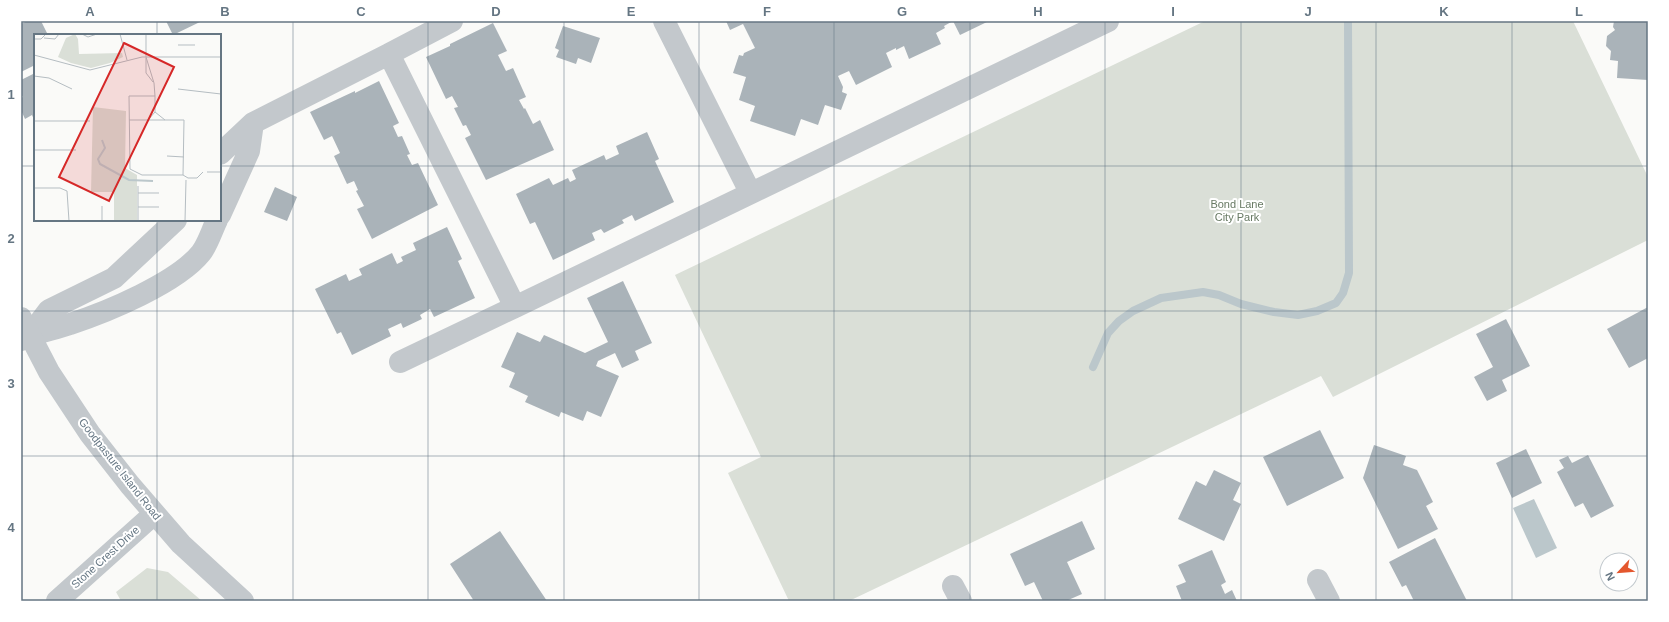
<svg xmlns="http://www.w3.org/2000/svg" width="1669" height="622" font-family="Helvetica,sans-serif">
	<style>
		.green { fill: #dadfd7 }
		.water { fill: #bbc7cb }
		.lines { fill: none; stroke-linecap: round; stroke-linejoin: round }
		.stream { stroke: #bbc7cb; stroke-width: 8 }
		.building { fill: #aab3b9 }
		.minor { stroke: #c3c8cc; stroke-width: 22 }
		.tertiary { stroke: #c3c8cc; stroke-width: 22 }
		.grid { fill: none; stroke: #657683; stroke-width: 1; stroke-opacity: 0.55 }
		.labels { text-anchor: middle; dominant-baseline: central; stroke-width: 4; stroke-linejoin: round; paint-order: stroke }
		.park-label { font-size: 11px; fill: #687a64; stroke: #fff }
		.street-label { font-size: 11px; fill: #657683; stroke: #fff }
		.inset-river { fill: none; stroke: #bbc7cb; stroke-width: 2 }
		.inset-road { fill: none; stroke: #b5bdc2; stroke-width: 1 }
		.view { fill: #d62828; fill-opacity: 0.15; stroke: #d62828; stroke-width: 2 }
		.inset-edge { fill: none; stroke: #657683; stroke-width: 2 }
		.neatline { fill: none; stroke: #657683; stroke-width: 1.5 }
		.grid-label { font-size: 13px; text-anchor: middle; font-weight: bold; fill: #657683 }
	</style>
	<rect width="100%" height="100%" fill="#fafaf8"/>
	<path class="green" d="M 1205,21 L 1573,21 L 1648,177 L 1648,240 L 1333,397 L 1321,376 L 849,601 L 789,601 L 728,473 L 761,457 L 675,275 Z
		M 147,568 L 168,572 L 202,601 L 121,601 L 116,592 Z"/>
	<path class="water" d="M 1534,499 L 1557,548 L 1536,558 L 1513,508 Z"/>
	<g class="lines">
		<path class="stream" d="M 1093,367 L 1108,333 L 1119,321 L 1133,311 L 1161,298 L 1203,292 L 1219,295 L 1241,304 L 1274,312 L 1298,315 L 1317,311 L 1336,303 L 1343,293 L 1349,273 L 1348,21"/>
	</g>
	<path class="building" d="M 28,21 L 41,21 L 48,35 L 35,35 L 35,65 L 21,72 L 21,24 Z
		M 166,21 L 202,21 L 173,35 Z
		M 726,21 L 989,21 L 960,35 L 953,21 L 944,26 L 945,28 L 936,33 L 941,44 L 909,59 L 904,46 L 896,50 L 896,48 L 886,53 L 892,67 L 856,85 L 849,71 L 838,76 L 843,87 L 842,92 L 847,94 L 841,110 L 825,105 L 818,125 L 801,119 L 795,136 L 750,121 L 755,106 L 739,100 L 746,77 L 733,73 L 739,55 L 743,56 L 744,53 L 755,48 L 743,24 L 730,30 Z
		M 1614,21 L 1648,21 L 1648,80 L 1617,78 L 1618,61 L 1610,60 L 1611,51 L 1606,46 L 1607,36 L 1615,30 L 1613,27 Z
		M 493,23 L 507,51 L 498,55 L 506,71 L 513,68 L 526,97 L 519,100 L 524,109 L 525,108 L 533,124 L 540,120 L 554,150 L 486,180 L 465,138 L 471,135 L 466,125 L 463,126 L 454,108 L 458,107 L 452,96 L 446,99 L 426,57 L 450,46 L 450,44 Z
		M 563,26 L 600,38 L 591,63 L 578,58 L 576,64 L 556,57 L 559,50 L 555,48 Z
		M 35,73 L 35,122 L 32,115 L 25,119 L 21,110 L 21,98 L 23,97 L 21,94 L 21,80 Z
		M 379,81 L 399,123 L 393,126 L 398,137 L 402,136 L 410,154 L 407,155 L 412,165 L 418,163 L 438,205 L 372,239 L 357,209 L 364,206 L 356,191 L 358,190 L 354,181 L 347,184 L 334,156 L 340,153 L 332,136 L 324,140 L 310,112 L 355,91 L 355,93 Z
		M 647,132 L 659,159 L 655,161 L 674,202 L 635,221 L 632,215 L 622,220 L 624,223 L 604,233 L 601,229 L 592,233 L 595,240 L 553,260 L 535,222 L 530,224 L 516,194 L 549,178 L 553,185 L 568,178 L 570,182 L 576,179 L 572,170 L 604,155 L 606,160 L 619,154 L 616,146 Z
		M 275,187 L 297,197 L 287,221 L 264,212 Z
		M 447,227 L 462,259 L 458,261 L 475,298 L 434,317 L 430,309 L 420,315 L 422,319 L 403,328 L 401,323 L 388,329 L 391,336 L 352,355 L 341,332 L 337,334 L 315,289 L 346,274 L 349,281 L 362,275 L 359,269 L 392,253 L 397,264 L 403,261 L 401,257 L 416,250 L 413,243 Z
		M 623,281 L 652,343 L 635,351 L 639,360 L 622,368 L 615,353 L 598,361 L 596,366 L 619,376 L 601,417 L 587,411 L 583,421 L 561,412 L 559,417 L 525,402 L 528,396 L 509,387 L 515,373 L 501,367 L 517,332 L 540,342 L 544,335 L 585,353 L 608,342 L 587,298 Z
		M 1648,307 L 1648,358 L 1629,368 L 1607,329 Z
		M 1506,319 L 1530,366 L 1502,380 L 1507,391 L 1487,401 L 1474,377 L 1493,367 L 1476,334 Z
		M 1320,430 L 1344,478 L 1287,506 L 1263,457 Z
		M 1374,445 L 1406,456 L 1403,465 L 1417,470 L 1433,502 L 1426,506 L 1438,529 L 1398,549 L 1363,478 Z
		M 1526,449 L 1542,483 L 1512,498 L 1496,463 Z
		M 1588,455 L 1614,506 L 1591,518 L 1583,503 L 1575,507 L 1557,472 L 1564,468 L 1559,460 L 1568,456 L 1572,463 Z
		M 1214,470 L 1241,483 L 1233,500 L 1241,504 L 1224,541 L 1178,519 L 1196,481 L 1206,486 Z
		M 1082,521 L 1095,549 L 1067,562 L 1082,594 L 1066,601 L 1043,601 L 1034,582 L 1025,586 L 1010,554 Z
		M 500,531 L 547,601 L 474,601 L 450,564 Z
		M 1435,538 L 1467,601 L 1414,601 L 1406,585 L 1402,587 L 1389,562 Z
		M 1212,550 L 1226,582 L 1221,585 L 1225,594 L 1232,590 L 1237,601 L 1182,601 L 1176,586 L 1186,582 L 1178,565 Z"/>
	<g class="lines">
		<path class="minor" d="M 664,21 L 750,192
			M 389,54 L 452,21
			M 220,154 L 253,123 L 389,54 L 515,307 L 1108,21
			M 220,215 L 249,151 L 253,123
			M 30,335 L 49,310 L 114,278 L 176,220
			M 21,340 C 36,332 54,330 70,324 C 107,312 177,283 201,253 C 208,244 212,230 217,220
			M 400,362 L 515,307
			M 1318,580 L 1329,601
			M 953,586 L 961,601
			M 57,601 L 154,514"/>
		<path class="tertiary" d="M 21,318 L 49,372 L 90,434 L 130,485 L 181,544 L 243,601"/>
	</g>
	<path class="grid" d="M 157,21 L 157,35M 293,21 L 293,601M 428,21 L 428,601M 564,21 L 564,601M 699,21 L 699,601M 834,21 L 834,601M 970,21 L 970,601M 1105,21 L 1105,601M 1241,21 L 1241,601M 1376,21 L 1376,601M 1512,21 L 1512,601M 21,166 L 35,166M 220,166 L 1648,166M 157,220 L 157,601M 21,311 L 1648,311M 21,456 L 1648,456"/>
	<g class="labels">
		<g class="park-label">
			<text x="1237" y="204">Bond Lane<tspan x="1237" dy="13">City Park</tspan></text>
		</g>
		<g class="street-label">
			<text transform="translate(120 469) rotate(52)">Goodpasture Island Road</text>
			<text transform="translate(105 557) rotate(-42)">Stone Crest Drive</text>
		</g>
	</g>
	<g transform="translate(34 34)">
		<rect width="187" height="187" fill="#fafaf8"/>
		<path d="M 41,0 L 44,5 L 45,20 L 88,19 L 89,23 L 76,29 L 57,34 L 37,29 L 24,23 L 32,4 ZM 59,73 L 92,77 L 91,134 L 103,141 L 103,187 L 80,187 L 80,158 L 57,158 Z" fill="#dadfd7"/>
		<path class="inset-river" d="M 68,106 L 71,114 L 64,125 L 66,130 L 95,146 L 119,147"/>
		<path class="inset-road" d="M 48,0 L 54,3 L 63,0M 86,0 L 93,26M 112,0 L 112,23 L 120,49 L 121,62 L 95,62 L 96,135 L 108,141 L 149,141 L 154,144 L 163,144 L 169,138M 10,4 L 21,5 L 25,0M 0,5 L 7,5 L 12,0M 144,11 L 161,11M 0,21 L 56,36 L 108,23 L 187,23M 112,24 L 112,39 L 119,48M 0,42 L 15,44 L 38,55M 144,55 L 187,60M 95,86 L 114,86 L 121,78 L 121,62M 114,86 L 131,86 L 121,78M 131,86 L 150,86 L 149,141M 0,87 L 56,87M 0,116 L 42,116M 133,122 L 150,123M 173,138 L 187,138M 0,154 L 26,154 L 33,157 L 35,187M 104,159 L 125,159M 104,173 L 125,173M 68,187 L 68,172M 104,187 L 104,152M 151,187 L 152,146"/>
		<path class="view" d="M 90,9 L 140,33 L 75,167 L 25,143 Z"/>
		<rect width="187" height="187" class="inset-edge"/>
	</g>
	<rect width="1669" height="622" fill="none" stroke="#ffffff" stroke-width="44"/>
	<g transform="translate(1619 572) rotate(244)"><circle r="19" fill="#ffffff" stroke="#c1c8cd"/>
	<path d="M0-3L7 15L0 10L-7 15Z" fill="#e4572e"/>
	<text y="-6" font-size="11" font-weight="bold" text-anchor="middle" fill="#657683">N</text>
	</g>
	<rect x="22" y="22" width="1625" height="578" class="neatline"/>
	<g class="grid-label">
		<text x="90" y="16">A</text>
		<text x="225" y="16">B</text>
		<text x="361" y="16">C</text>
		<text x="496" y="16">D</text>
		<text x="631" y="16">E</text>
		<text x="767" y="16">F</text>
		<text x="902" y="16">G</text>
		<text x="1038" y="16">H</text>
		<text x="1173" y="16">I</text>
		<text x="1308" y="16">J</text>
		<text x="1444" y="16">K</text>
		<text x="1579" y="16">L</text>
		<text x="11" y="99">1</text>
		<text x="11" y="243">2</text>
		<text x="11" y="388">3</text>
		<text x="11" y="532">4</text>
	</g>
</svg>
